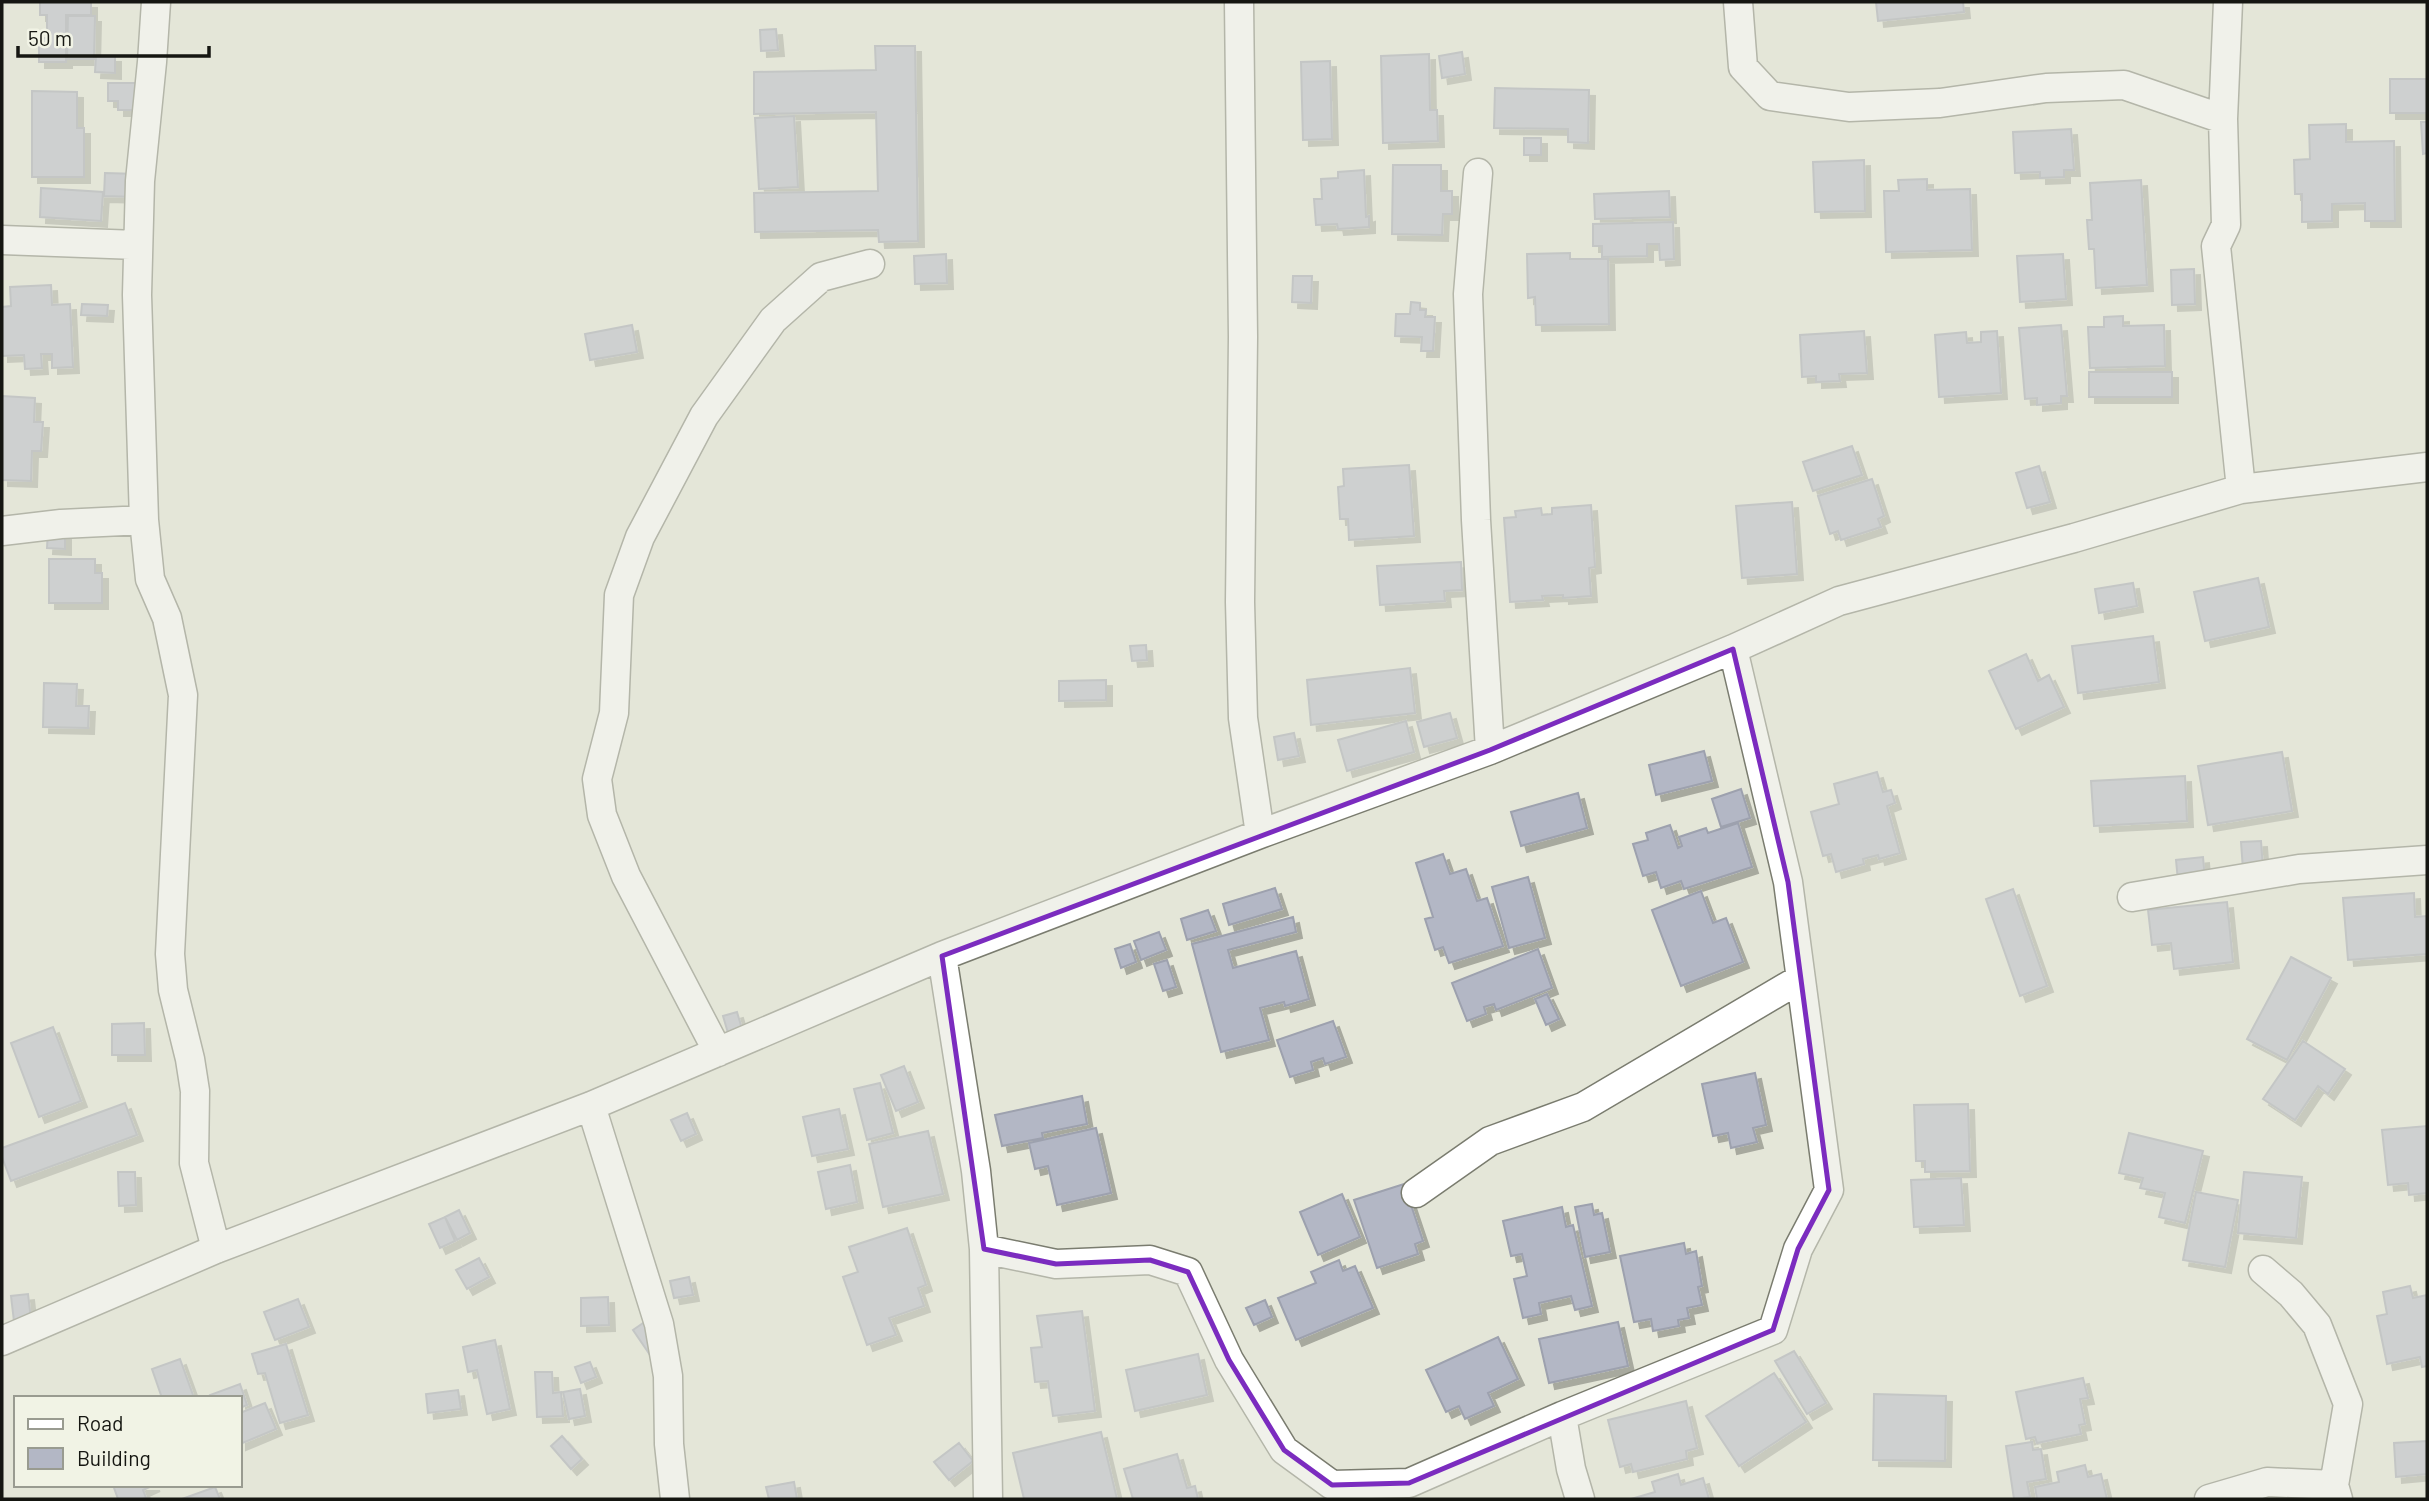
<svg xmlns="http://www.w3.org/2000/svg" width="2429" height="1501" font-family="Barlow,sans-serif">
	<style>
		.building { fill: #b3b7c5; stroke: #9da1ae; stroke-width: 2; filter: url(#shadow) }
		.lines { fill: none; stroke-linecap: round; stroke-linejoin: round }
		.minor-casing { stroke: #7a7c6f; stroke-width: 31 }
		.minor { stroke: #fff; stroke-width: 28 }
		.marked { fill: none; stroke: #7b2cbf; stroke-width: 5; stroke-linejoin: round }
	</style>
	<defs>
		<filter id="shadow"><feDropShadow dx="6" dy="6" stdDeviation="0" flood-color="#0004"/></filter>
	</defs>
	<rect width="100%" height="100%" fill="#e4e6d8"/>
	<path class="building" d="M 40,2 L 91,2 L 91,15 L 66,15 L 66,62 L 39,62 L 39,38 L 47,38 L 47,15 L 40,15 Z
		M 1876,2 L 1963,2 L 1964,12 L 1878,21 Z
		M 68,16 L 95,16 L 94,59 L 67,59 Z
		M 776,29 L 778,50 L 761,51 L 760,30 Z
		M 875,46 L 915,46 L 918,241 L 879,242 L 878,230 L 755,232 L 754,193 L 878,191 L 876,112 L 754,114 L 754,72 L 876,70 Z
		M 1462,52 L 1465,74 L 1442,78 L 1439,56 Z
		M 1429,54 L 1430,110 L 1437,110 L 1438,141 L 1383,143 L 1381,56 Z
		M 96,56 L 115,56 L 115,73 L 95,72 Z
		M 1330,61 L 1332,139 L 1303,140 L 1301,62 Z
		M 2390,79 L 2427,79 L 2427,113 L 2390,113 Z
		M 108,83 L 138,83 L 138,110 L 118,110 L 118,101 L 108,101 Z
		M 1495,88 L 1589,90 L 1588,143 L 1568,142 L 1568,129 L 1494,128 Z
		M 32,91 L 77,92 L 77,128 L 84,128 L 84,177 L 32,177 Z
		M 794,116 L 798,187 L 759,189 L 755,118 Z
		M 2421,122 L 2427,122 L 2427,153 L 2423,154 Z
		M 2346,124 L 2346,142 L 2394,141 L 2395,221 L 2365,221 L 2365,203 L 2332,204 L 2332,221 L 2302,222 L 2302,194 L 2295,194 L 2294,160 L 2310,159 L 2309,125 Z
		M 2071,129 L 2074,170 L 2064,170 L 2064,177 L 2040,178 L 2040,172 L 2015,173 L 2013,132 Z
		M 1524,138 L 1541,138 L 1541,155 L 1524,155 Z
		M 1864,160 L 1865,211 L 1815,212 L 1813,162 Z
		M 1393,165 L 1441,165 L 1441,191 L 1452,191 L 1452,214 L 1443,214 L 1442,235 L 1392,234 Z
		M 1364,170 L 1366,217 L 1369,216 L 1369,227 L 1338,229 L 1337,224 L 1316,225 L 1314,199 L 1322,199 L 1321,179 L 1338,178 L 1338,172 Z
		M 105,173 L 138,174 L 137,197 L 104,196 Z
		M 1927,179 L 1927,190 L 1970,189 L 1972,250 L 1886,252 L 1884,191 L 1899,191 L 1898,180 Z
		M 2141,180 L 2147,285 L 2096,288 L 2094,249 L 2089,249 L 2087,220 L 2092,220 L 2090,183 Z
		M 41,188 L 103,192 L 101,221 L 40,217 Z
		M 1669,191 L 1670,217 L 1595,219 L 1594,194 Z
		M 1673,222 L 1674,259 L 1660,260 L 1659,244 L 1647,244 L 1647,256 L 1602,257 L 1602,246 L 1593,246 L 1593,224 Z
		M 1570,253 L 1570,259 L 1608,259 L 1609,324 L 1536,325 L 1535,297 L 1528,298 L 1527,254 Z
		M 946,254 L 947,283 L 915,284 L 914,256 Z
		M 2063,254 L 2066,299 L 2020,302 L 2017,256 Z
		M 2194,269 L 2195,304 L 2172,305 L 2171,270 Z
		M 1293,276 L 1312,276 L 1311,303 L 1292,302 Z
		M 51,285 L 52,305 L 70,304 L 73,367 L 52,368 L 52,354 L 41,354 L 42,368 L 25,369 L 24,355 L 2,356 L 2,307 L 11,306 L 10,287 Z
		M 1411,302 L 1420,303 L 1420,310 L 1426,310 L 1425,317 L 1435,317 L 1433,351 L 1421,351 L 1422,337 L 1395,336 L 1396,314 L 1410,314 Z
		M 82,304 L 108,305 L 107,316 L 81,315 Z
		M 2123,316 L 2123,326 L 2164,325 L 2165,366 L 2090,368 L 2088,327 L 2104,327 L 2104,317 Z
		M 632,325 L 637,352 L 590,360 L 585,334 Z
		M 2061,325 L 2067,396 L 2061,396 L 2061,403 L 2037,405 L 2037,398 L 2025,399 L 2019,328 Z
		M 1864,331 L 1867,373 L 1839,374 L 1840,381 L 1816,382 L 1816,376 L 1802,377 L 1800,335 Z
		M 1997,331 L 2001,393 L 1939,397 L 1935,335 L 1966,332 L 1967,343 L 1981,342 L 1981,332 Z
		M 2089,372 L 2172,372 L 2172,397 L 2089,397 Z
		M 2,396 L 35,398 L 34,422 L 43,422 L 41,451 L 32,451 L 31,481 L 2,480 Z
		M 1852,446 L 1862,475 L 1813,491 L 1803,462 Z
		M 1409,465 L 1414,536 L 1349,540 L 1348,519 L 1340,519 L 1338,487 L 1344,486 L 1343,469 Z
		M 2039,466 L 2050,502 L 2027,508 L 2016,473 Z
		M 1872,479 L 1884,516 L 1878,519 L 1881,527 L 1841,540 L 1838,531 L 1830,534 L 1818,496 Z
		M 1792,502 L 1797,574 L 1742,578 L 1736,506 Z
		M 1591,505 L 1595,567 L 1589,568 L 1591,596 L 1563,598 L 1563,595 L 1542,596 L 1543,600 L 1510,602 L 1504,518 L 1516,517 L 1515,511 L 1541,508 L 1542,515 L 1552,514 L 1552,508 Z
		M 48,529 L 65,530 L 65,549 L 47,548 Z
		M 49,559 L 95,559 L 95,573 L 102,573 L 102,603 L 49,603 Z
		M 1461,562 L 1462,590 L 1444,591 L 1445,601 L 1380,605 L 1377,566 Z
		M 2258,578 L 2269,627 L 2205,641 L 2194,592 Z
		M 2133,583 L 2137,606 L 2099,613 L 2095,589 Z
		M 2153,636 L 2159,682 L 2078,693 L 2072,646 Z
		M 1146,645 L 1147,660 L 1132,661 L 1130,646 Z
		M 2026,654 L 2038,681 L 2049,675 L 2064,707 L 2016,729 L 1989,671 Z
		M 1410,668 L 1415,713 L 1311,725 L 1307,680 Z
		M 1106,680 L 1106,700 L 1059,701 L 1059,681 Z
		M 44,683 L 77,684 L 76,706 L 89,706 L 88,728 L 43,727 Z
		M 1450,713 L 1457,738 L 1424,747 L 1417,722 Z
		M 1406,721 L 1414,752 L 1347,771 L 1338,740 Z
		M 1294,733 L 1299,756 L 1278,760 L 1274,737 Z
		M 1704,751 L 1712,781 L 1656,795 L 1649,765 Z
		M 2282,752 L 2292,811 L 2208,825 L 2198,766 Z
		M 1877,772 L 1883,792 L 1891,790 L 1895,803 L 1887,806 L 1900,853 L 1879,859 L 1878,855 L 1863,859 L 1864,864 L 1836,872 L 1831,854 L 1823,856 L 1811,812 L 1839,804 L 1834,784 Z
		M 2185,776 L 2187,821 L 2094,826 L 2091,781 Z
		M 1741,789 L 1750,818 L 1721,827 L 1712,799 Z
		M 1578,793 L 1587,828 L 1521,846 L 1511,812 Z
		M 1738,823 L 1752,867 L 1684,889 L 1681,881 L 1661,888 L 1656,872 L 1643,876 L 1633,844 L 1648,840 L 1646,833 L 1670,825 L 1678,848 L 1682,846 L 1679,837 L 1706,828 L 1708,833 Z
		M 2261,841 L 2263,869 L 2243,870 L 2241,842 Z
		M 1443,854 L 1450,874 L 1466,869 L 1477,901 L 1487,898 L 1503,946 L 1449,963 L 1443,947 L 1435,950 L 1425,919 L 1433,917 L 1416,863 Z
		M 2203,857 L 2205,880 L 2178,881 L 2176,860 Z
		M 1528,877 L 1545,938 L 1509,948 L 1492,887 Z
		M 1275,888 L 1282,909 L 1229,925 L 1223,904 Z
		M 2013,889 L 2047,986 L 2020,996 L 1986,899 Z
		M 1701,891 L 1713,923 L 1726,918 L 1743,962 L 1681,986 L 1652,910 Z
		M 2414,893 L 2415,917 L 2427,916 L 2427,954 L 2348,960 L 2343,898 Z
		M 2227,902 L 2233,962 L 2174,969 L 2171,943 L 2152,945 L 2148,910 Z
		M 1208,910 L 1216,931 L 1187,940 L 1181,919 Z
		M 1293,917 L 1296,932 L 1228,950 L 1233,968 L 1296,951 L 1309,999 L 1285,1006 L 1284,1002 L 1260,1008 L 1269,1040 L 1221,1052 L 1192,944 Z
		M 1159,932 L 1166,950 L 1141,960 L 1134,941 Z
		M 1130,944 L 1136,962 L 1121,968 L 1115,949 Z
		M 1538,949 L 1552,988 L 1496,1010 L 1494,1004 L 1484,1007 L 1486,1014 L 1467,1021 L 1452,983 Z
		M 2291,957 L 2331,978 L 2287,1060 L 2247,1039 Z
		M 1167,960 L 1176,987 L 1163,991 L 1154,964 Z
		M 1547,994 L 1559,1019 L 1546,1025 L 1535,999 Z
		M 737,1012 L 742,1029 L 728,1033 L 723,1016 Z
		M 1333,1021 L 1346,1057 L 1325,1064 L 1323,1058 L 1311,1062 L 1313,1070 L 1290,1077 L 1277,1040 Z
		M 144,1023 L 145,1055 L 112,1055 L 112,1024 Z
		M 53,1027 L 81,1101 L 39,1117 L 11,1043 Z
		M 2303,1041 L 2345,1069 L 2328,1094 L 2318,1086 L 2295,1120 L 2263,1099 Z
		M 904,1066 L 918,1102 L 896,1111 L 881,1075 Z
		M 1755,1073 L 1766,1125 L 1753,1128 L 1757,1142 L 1731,1148 L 1728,1133 L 1713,1136 L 1702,1084 Z
		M 880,1083 L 893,1133 L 867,1140 L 854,1089 Z
		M 1082,1096 L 1087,1124 L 1042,1133 L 1043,1138 L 1002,1146 L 995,1115 Z
		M 125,1103 L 137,1135 L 11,1181 L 2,1157 L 2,1148 Z
		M 1968,1104 L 1970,1171 L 1925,1172 L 1925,1161 L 1916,1161 L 1914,1105 Z
		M 839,1109 L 848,1149 L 812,1156 L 803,1117 Z
		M 687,1113 L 696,1134 L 681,1141 L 671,1120 Z
		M 2427,1126 L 2427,1193 L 2409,1195 L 2408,1183 L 2388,1185 L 2382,1130 Z
		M 1096,1128 L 1111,1193 L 1057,1205 L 1048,1166 L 1035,1169 L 1029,1143 Z
		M 928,1131 L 943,1194 L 883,1207 L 869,1144 Z
		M 2129,1133 L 2203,1151 L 2185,1223 L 2159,1217 L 2165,1193 L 2140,1188 L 2143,1178 L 2119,1173 Z
		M 850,1165 L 857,1202 L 826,1209 L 818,1172 Z
		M 118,1172 L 135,1172 L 136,1205 L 119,1206 Z
		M 2244,1172 L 2302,1177 L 2296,1238 L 2238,1233 Z
		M 1961,1178 L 1964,1225 L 1914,1227 L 1911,1180 Z
		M 1404,1184 L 1423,1241 L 1415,1244 L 1418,1254 L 1377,1268 L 1354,1200 Z
		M 2196,1192 L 2238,1200 L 2225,1267 L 2183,1260 Z
		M 1342,1194 L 1360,1237 L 1318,1255 L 1300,1212 Z
		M 1592,1204 L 1594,1215 L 1602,1213 L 1610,1252 L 1585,1257 L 1575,1207 Z
		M 1562,1207 L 1566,1227 L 1573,1225 L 1592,1306 L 1575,1310 L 1571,1296 L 1539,1303 L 1541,1314 L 1523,1318 L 1514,1279 L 1527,1276 L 1522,1254 L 1511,1256 L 1503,1221 Z
		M 459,1210 L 470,1233 L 457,1240 L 445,1217 Z
		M 445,1217 L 455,1241 L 440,1248 L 429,1224 Z
		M 907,1228 L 926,1285 L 918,1288 L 924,1306 L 889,1318 L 896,1335 L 867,1345 L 843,1277 L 858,1272 L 849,1247 Z
		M 1684,1243 L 1686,1254 L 1696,1251 L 1702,1286 L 1698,1287 L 1702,1305 L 1687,1308 L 1689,1318 L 1678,1320 L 1679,1326 L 1653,1331 L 1651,1319 L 1634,1322 L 1620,1256 Z
		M 479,1258 L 489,1277 L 467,1289 L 456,1270 Z
		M 1339,1260 L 1343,1271 L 1355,1266 L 1373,1308 L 1296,1340 L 1278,1298 L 1316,1283 L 1311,1272 Z
		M 689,1277 L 693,1295 L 674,1298 L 670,1281 Z
		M 2410,1286 L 2413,1298 L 2427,1295 L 2427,1366 L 2422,1367 L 2420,1357 L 2387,1364 L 2377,1316 L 2387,1314 L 2383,1292 Z
		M 28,1294 L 32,1328 L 15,1330 L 11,1296 Z
		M 608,1297 L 609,1325 L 581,1326 L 581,1298 Z
		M 298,1299 L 309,1327 L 275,1340 L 264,1312 Z
		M 1265,1300 L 1272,1317 L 1254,1325 L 1246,1308 Z
		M 1082,1311 L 1095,1411 L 1053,1416 L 1048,1381 L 1035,1382 L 1031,1348 L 1042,1347 L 1037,1316 Z
		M 646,1321 L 650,1355 L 633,1330 Z
		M 1618,1322 L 1628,1366 L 1549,1383 L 1539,1339 Z
		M 1498,1337 L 1518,1379 L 1488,1393 L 1494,1406 L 1465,1419 L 1459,1406 L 1446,1412 L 1426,1370 Z
		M 495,1340 L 510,1409 L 487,1414 L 477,1370 L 468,1372 L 463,1347 Z
		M 286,1344 L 308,1415 L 280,1423 L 265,1373 L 258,1374 L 252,1354 Z
		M 1794,1351 L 1826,1403 L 1807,1414 L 1775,1361 Z
		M 1198,1354 L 1207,1395 L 1135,1411 L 1126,1370 Z
		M 180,1359 L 194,1398 L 162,1398 L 152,1369 Z
		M 590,1362 L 596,1377 L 581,1383 L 575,1367 Z
		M 535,1372 L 552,1372 L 553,1393 L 561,1392 L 563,1416 L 537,1417 Z
		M 1774,1373 L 1806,1422 L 1739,1466 L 1706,1416 Z
		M 2083,1378 L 2088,1398 L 2080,1399 L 2085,1424 L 2079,1425 L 2081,1434 L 2037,1443 L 2035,1437 L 2026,1439 L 2016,1392 Z
		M 240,1384 L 247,1405 L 240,1408 L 240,1398 L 211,1398 L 210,1395 Z
		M 580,1389 L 585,1416 L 569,1419 L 563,1392 Z
		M 458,1390 L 461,1409 L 428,1413 L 426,1394 Z
		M 1874,1394 L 1946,1396 L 1945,1461 L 1873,1460 Z
		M 1686,1401 L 1697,1448 L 1686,1451 L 1687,1459 L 1633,1472 L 1631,1464 L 1620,1467 L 1608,1420 Z
		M 265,1403 L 276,1429 L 240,1444 L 240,1413 Z
		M 1101,1432 L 1117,1499 L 1024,1499 L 1013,1453 Z
		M 562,1436 L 582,1459 L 571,1469 L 551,1446 Z
		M 2427,1441 L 2427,1474 L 2396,1477 L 2394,1443 Z
		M 2032,1442 L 2033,1450 L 2041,1449 L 2046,1479 L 2027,1482 L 2030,1497 L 2014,1499 L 2006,1446 Z
		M 959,1443 L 973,1461 L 949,1480 L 934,1462 Z
		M 1177,1454 L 1187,1488 L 1195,1486 L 1198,1499 L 1133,1499 L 1124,1469 Z
		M 2085,1465 L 2088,1477 L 2101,1474 L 2107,1499 L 2037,1499 L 2035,1487 L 2059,1482 L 2057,1472 Z
		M 1678,1474 L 1681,1485 L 1703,1478 L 1709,1499 L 1631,1499 L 1655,1492 L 1652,1482 Z
		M 794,1482 L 797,1499 L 769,1499 L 766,1487 Z
		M 113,1485 L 154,1485 L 143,1490 L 146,1498 L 142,1499 L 118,1499 Z
		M 215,1487 L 220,1499 L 182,1499 Z"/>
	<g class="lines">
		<defs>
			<path id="minor" d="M 156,2 L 152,62 L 140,181 L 137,295 L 144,520 L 150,579 L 167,618 L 183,695 L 170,954 L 173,990 L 190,1059 L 195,1091 L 194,1163 L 216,1249
				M 1239,2 L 1243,337 L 1240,602 L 1243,718 L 1260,834
				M 1738,2 L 1743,67 L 1770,96 L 1849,107 L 1940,103 L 2046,88 L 2124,85 L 2223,119
				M 2228,2 L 2223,119 L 2226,225 L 2216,246 L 2241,489
				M 1478,173 L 1468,294 L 1476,520 L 1490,750
				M 2,240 L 137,245
				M 2,531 L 61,524 L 144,520
				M 2132,897 L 2299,869 L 2427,860
				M 942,956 L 976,1171 L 984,1249 L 988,1499
				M 718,1052 L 626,876 L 602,815 L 597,779 L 614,713 L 619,595 L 640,537 L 704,416 L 773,320 L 821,277 L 870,264
				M 591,1106 L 659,1324 L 668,1376 L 669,1444 L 675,1499
				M 1416,1193 L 1490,1141 L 1583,1107 L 1800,979
				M 984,1249 L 1056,1264 L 1150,1260 L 1188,1272 L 1229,1360 L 1284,1450 L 1332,1485 L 1409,1483 L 1562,1416 L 1773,1330 L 1798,1249 L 1829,1190 L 1788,882 L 1733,649
				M 2263,1270 L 2291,1294 L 2317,1325 L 2348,1404 L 2334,1485 L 2338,1499
				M 2,1341 L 216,1249 L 591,1106 L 942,956 L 1260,834 L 1490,750 L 1733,649 L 1839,601 L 2074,538 L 2241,489 L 2427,467
				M 1562,1416 L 1571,1469 L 1580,1499
				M 2209,1499 L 2267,1482 L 2334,1485"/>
		</defs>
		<use href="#minor" class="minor-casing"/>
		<use href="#minor" class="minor"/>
	</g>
	<path d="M0 0H2429V1501H0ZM 1733,649 L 1788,882 L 1829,1190 L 1798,1249 L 1773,1330 L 1409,1483 L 1332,1485 L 1284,1450 L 1229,1360 L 1188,1272 L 1150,1260 L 1056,1264 L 984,1249 L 942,956 L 1490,750 Z" fill="#e4e6d8" fill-opacity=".55" fill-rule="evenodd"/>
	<path class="marked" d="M 1733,649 L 1788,882 L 1829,1190 L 1798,1249 L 1773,1330 L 1409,1483 L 1332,1485 L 1284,1450 L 1229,1360 L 1188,1272 L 1150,1260 L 1056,1264 L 984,1249 L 942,956 L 1490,750 Z"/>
	<rect width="2429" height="1501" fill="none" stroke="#151611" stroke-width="7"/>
	<rect x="14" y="1396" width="228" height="91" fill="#f1f3e5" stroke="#999b90" stroke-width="2"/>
	<rect x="28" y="1419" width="35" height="10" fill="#ffffff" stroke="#999b90" stroke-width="2"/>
	<text x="77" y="1431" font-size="21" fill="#151611">Road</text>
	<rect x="28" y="1448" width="35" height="21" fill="#b3b7c5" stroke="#999b90" stroke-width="2"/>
	<text x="77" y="1466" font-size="21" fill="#151611">Building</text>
	<path d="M18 46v10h191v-10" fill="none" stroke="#151611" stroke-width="3.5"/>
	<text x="28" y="46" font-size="21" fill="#151611" stroke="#f1f3e5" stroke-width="5" paint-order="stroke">50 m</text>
</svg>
